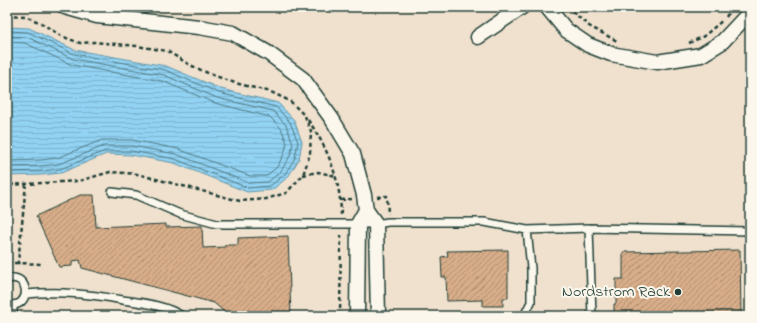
<svg xmlns="http://www.w3.org/2000/svg" width="757" height="323" font-family="'Indie Flower',sans-serif">
	<style>
		.water { fill: url(#water-rules); stroke: #6496a7 }
		.lines { fill: none; stroke-linecap: round; stroke-linejoin: round }
		.shore { stroke: #4d7980; stroke-width: 1 }
		.building { fill: url(#building-hatch); stroke: #1f3d34 }
		.lane-casing { stroke: #1f3d34; stroke-width: 10 }
		.street-casing { stroke: #1f3d34; stroke-width: 17 }
		.path { stroke: #1f3d34; stroke-width: 2.5; stroke-dasharray: 4 3; stroke-linecap: butt }
		.lane { stroke: #fbf7ec; stroke-width: 7 }
		.street { stroke: #fbf7ec; stroke-width: 14 }
		.poi-dot { fill: #1f3d34; stroke: #fbf7ec; stroke-width: 1.5 }
		.labels { text-anchor: middle; dominant-baseline: central; stroke-width: 4; stroke-linejoin: round; paint-order: stroke }
		.poi-label { font-size: 16px; fill: #1f3d34; stroke: #fbf7ec; text-anchor: end }
	</style>
	<defs>
		<pattern id="water-rules" width="6" height="5" patternUnits="userSpaceOnUse"><rect width="6" height="5" fill="#92d2f3"/><path d="M0 2.5h6" fill="none" stroke="#7db5d1"/></pattern>
		<pattern id="building-hatch" width="6" height="6" patternUnits="userSpaceOnUse"><rect width="6" height="6" fill="#d8ad89"/><path d="M-1 1l2-2M0 6l6-6M5 7l2-2" fill="none" stroke="#af8e71"/></pattern>
	</defs>
	<rect width="100%" height="100%" fill="#f0e1ce"/>
	<filter id="ink" filterUnits="userSpaceOnUse"><feTurbulence type="fractalNoise" baseFrequency=".025" numOctaves="2"/><feDisplacementMap in="SourceGraphic" scale="8" xChannelSelector="R" yChannelSelector="G"/><feConvolveMatrix kernelMatrix="1 2 1 2 8 2 1 2 1" color-interpolation-filters="sRGB"/></filter>
	<g filter="url(#ink)">
		<path class="water" d="M 7,27 L 29,28 L 75,50 L 166,66 L 221,89 L 278,103 L 294,120 L 302,142 L 299,159 L 288,177 L 272,190 L 247,192 L 174,163 L 131,155 L 106,154 L 61,173 L 42,175 L 7,176 Z"/>
		<g class="lines">
			<path class="shore" d="M 7,31 L 28,32 L 74,54 L 165,70 L 219,93 L 276,107 L 290,122 L 298,142 L 295,158 L 285,174 L 270,186 L 248,188 L 175,159 L 131,151 L 105,151 L 60,169 L 41,171 L 7,172
				M 7,36 L 27,37 L 73,59 L 164,75 L 217,98 L 273,111 L 286,125 L 293,143 L 290,156 L 281,171 L 268,182 L 249,183 L 176,154 L 132,146 L 104,146 L 59,164 L 41,166 L 7,167
				M 7,42 L 25,43 L 72,65 L 162,81 L 215,103 L 270,117 L 281,128 L 287,143 L 284,154 L 277,167 L 266,176 L 250,176 L 178,149 L 132,140 L 102,140 L 57,158 L 41,160 L 7,161"/>
		</g>
		<path class="building" d="M 80,195 L 94,195 L 96,227 L 166,224 L 166,227 L 202,226 L 203,248 L 225,247 L 225,245 L 238,245 L 238,238 L 288,236 L 291,316 L 229,316 L 214,303 L 82,268 L 80,260 L 72,261 L 72,266 L 59,267 L 36,216 Z
			M 508,250 L 508,298 L 503,298 L 503,306 L 483,306 L 483,300 L 447,301 L 446,277 L 442,277 L 441,257 L 448,256 L 447,251 Z
			M 740,250 L 741,316 L 614,316 L 614,304 L 616,304 L 616,279 L 623,279 L 623,252 Z"/>
		<g class="lines">
			<defs>
				<path id="lane" d="M 112,192 L 136,195 L 180,214 L 217,224 L 376,224 L 388,222 L 484,222 L 527,230 L 589,228 L 592,316
					M 589,228 L 750,231
					M 7,279 C 31,272 32,311 7,304
					M 26,294 C 61,291 89,294 123,300 C 143,303 165,305 182,316
					M 13,306 L 13,316
					M 524,316 L 531,302 L 531,268 L 527,230"/>
				<path id="street" d="M 65,7 L 97,16 L 199,27 L 233,33 L 268,53 L 303,79 L 332,119 L 353,154 L 364,195 L 366,210 L 376,224 L 378,316
					M 547,7 L 566,30 L 588,45 L 611,54 L 657,62 L 701,55 L 722,42 L 750,12
					M 478,37 L 522,7
					M 357,316 L 358,224 L 366,210"/>
			</defs>
			<use href="#lane" class="lane-casing"/>
			<use href="#street" class="street-casing"/>
			<path class="path" d="M 567,7 L 589,26 L 617,41
				M 7,15 L 25,16 L 41,23 L 61,36 L 80,43 L 94,42 L 137,46 L 167,51 L 190,65 L 210,74 L 235,83 L 271,92 L 290,101 L 305,116 L 311,131 L 310,154 L 303,175 L 286,193 L 266,199 L 240,201 L 137,174 L 110,172 L 79,181 L 7,185
				M 726,17 L 732,7
				M 689,43 L 704,36 L 723,20
				M 308,120 C 328,148 341,181 341,216
				M 303,175 L 318,172 L 336,176
				M 26,184 L 18,263 L 43,264
				M 377,197 L 387,196 L 388,214
				M 341,200 L 352,199
				M 7,263 L 18,263
				M 340,316 L 341,233"/>
			<use href="#lane" class="lane"/>
			<use href="#street" class="street"/>
		</g>
	</g>
	<circle class="poi-dot" cx="678" cy="292" r="4"/>
	<g class="labels">
		<g class="poi-label">
			<text x="670" y="292">Nordstrom Rack</text>
		</g>
	</g>
	<rect width="757" height="323" fill="none" stroke="#fbf7ec" stroke-width="24"/>
	<rect x="12" y="12" width="733" height="299" fill="none" stroke="#1f3d34" stroke-width="1.5" filter="url(#ink)"/>
</svg>
